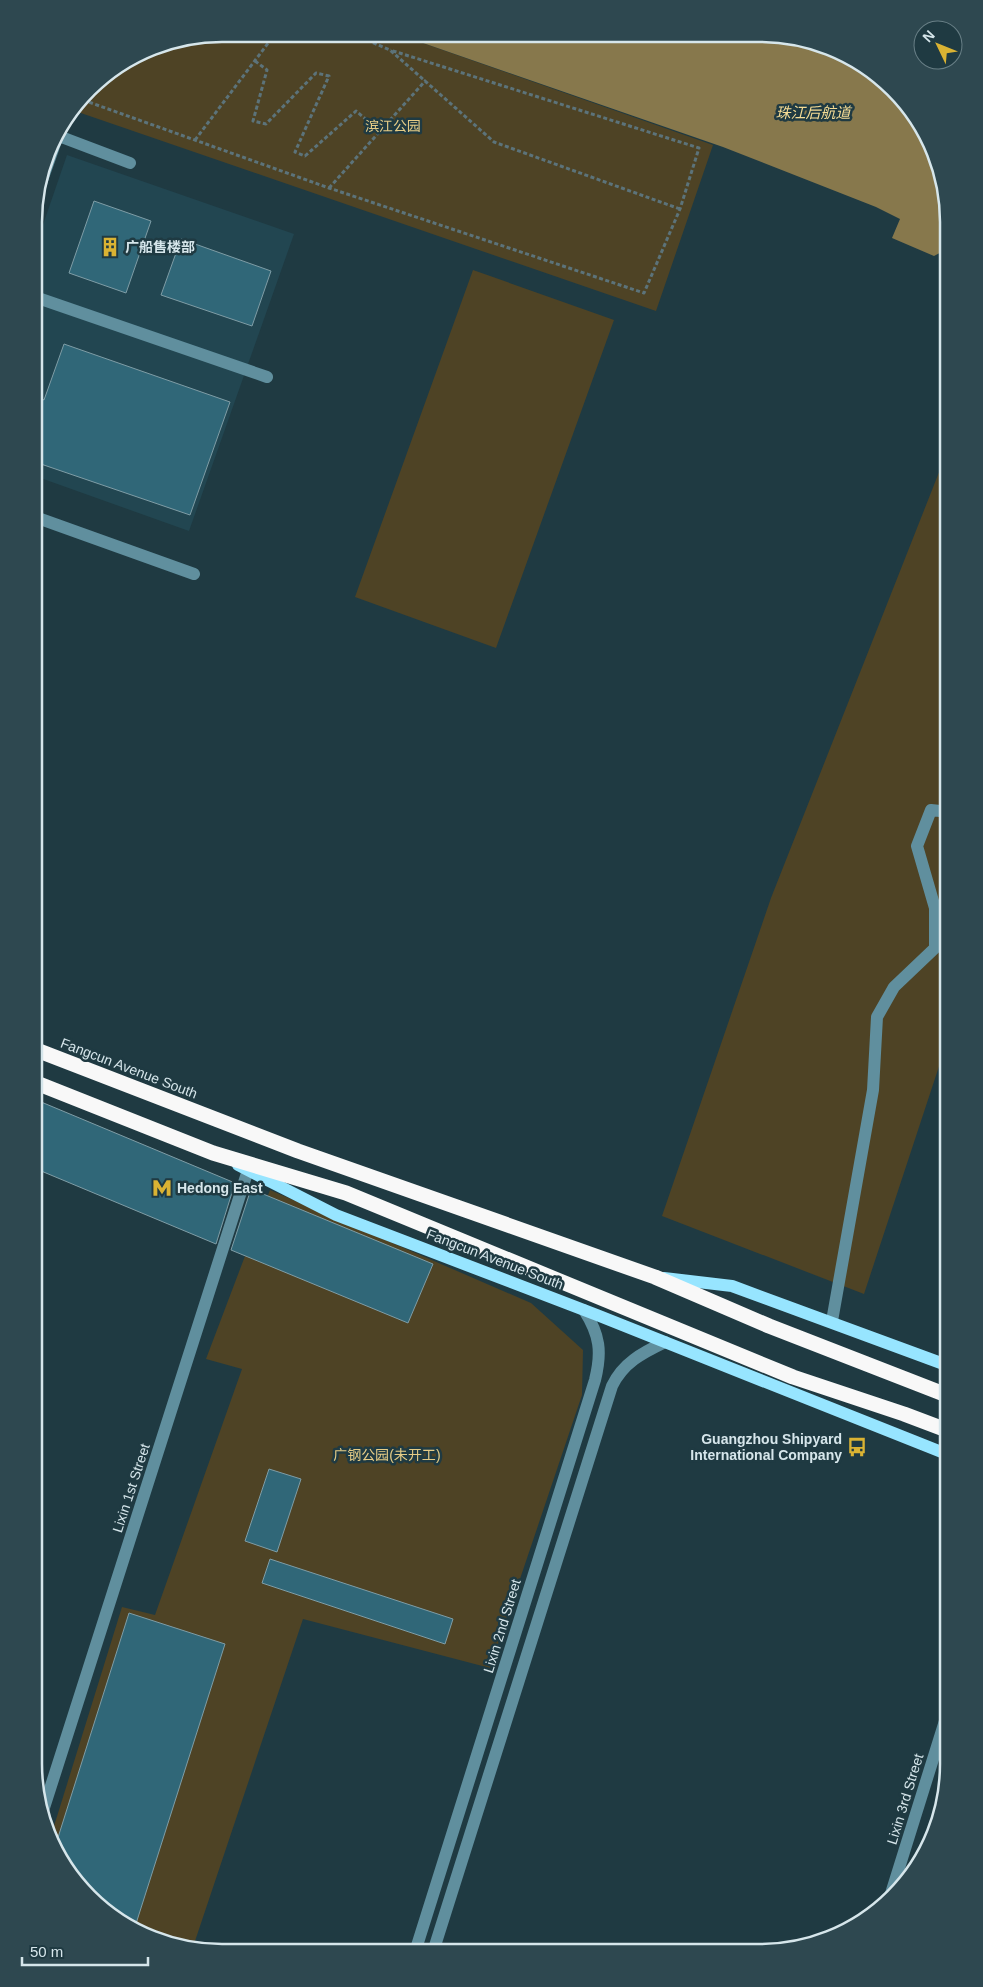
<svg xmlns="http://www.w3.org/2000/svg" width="983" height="1987" font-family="Helvetica,'Noto Sans SC',sans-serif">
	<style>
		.built { fill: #224651 }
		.green { fill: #4e4325 }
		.water { fill: #87784c }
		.building { fill: #306778; stroke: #7f9da6 }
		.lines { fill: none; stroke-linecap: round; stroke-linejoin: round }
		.path { stroke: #5c737a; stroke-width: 3; stroke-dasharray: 4 2.5; stroke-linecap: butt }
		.minor { stroke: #608f9e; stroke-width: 12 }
		.major { stroke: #97e5ff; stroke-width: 12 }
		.highway { stroke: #f8f8f8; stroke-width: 15 }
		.labels { text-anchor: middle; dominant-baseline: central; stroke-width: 5; stroke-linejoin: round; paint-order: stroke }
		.park-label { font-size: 14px; fill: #e5cc86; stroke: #1f3a42 }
		.poi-label { font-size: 14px; font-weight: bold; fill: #d6e6eb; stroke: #1f3a42; text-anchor: start }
		.street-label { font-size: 14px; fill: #d6e6eb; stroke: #1f3a42 }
		.water-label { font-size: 15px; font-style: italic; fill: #f5dc95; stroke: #1f3a42 }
		.rim { fill: none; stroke: #d6e6eb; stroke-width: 2.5 }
	</style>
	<rect width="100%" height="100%" fill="#1f3a42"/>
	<path class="built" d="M 67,155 L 294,234 L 189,531 L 35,476 L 35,248 Z"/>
	<path class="green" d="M 222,34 L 400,35 L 713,145 L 656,311 L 75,111 L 98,81 L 150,48 Z
		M 473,270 L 614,320 L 496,648 L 355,597 Z
		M 949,447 L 949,1036 L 864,1294 L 662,1216 L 771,898 Z
		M 270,1190 L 531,1303 L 583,1350 L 582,1395 L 490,1668 L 303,1619 L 192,1950 L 139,1934 L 98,1907 L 66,1870 L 50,1839 L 122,1607 L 155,1615 L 242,1369 L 206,1359 Z"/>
	<path class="water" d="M 400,35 L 797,37 L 844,53 L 885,81 L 918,118 L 939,162 L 949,222 L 949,248 L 934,256 L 892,238 L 900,219 L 876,207 L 723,147 Z"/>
	<path class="building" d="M 94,201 L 151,221 L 126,293 L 69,273 Z
		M 181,239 L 271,271 L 252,326 L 161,295 Z
		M 64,344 L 230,402 L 190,515 L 35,462 L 35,396 L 44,400 Z
		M 34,1099 L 235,1183 L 216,1244 L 34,1168 Z
		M 251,1189 L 433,1264 L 408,1323 L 231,1250 Z
		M 269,1469 L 301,1479 L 277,1552 L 245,1541 Z
		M 270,1559 L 453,1619 L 445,1644 L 262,1583 Z
		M 129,1613 L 225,1644 L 134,1930 L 98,1907 L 66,1870 L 55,1847 Z"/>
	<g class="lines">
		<path class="path" d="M 355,35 L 390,50 L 494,142 L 680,209
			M 255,61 L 267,70 L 253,121 L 266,124 L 316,73 L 329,76 L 295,152 L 305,156 L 356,111 L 380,131
			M 83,100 L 329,188 L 644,293 L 680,209 L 699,148 L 390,50
			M 195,140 L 275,34
			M 329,188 L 426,80"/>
		<path class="minor" d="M 56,135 L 130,163
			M 35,200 L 58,135
			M 35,297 L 267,377
			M 35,517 L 194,574
			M 832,1321 L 873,1090 L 877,1017 L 894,987 L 935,948 L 935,908 L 917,846 L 931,810 L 949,812
			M 42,1814 L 248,1170
			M 889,1900 L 949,1708
			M 415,1952 L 595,1380 C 602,1352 600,1335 584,1310
			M 433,1952 L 612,1386 C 623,1363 642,1353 665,1342"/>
		<path class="major" d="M 238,1165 L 336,1215 L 597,1315 L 949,1455
			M 664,1278 L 732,1286 L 949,1366"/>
		<path class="highway" d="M 34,1049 L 298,1151 L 655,1277 L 769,1326 L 949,1396
			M 34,1082 L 213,1153 L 346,1193 L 793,1377 L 904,1414 L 949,1431"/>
	</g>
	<defs>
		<symbol id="building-bare" viewBox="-9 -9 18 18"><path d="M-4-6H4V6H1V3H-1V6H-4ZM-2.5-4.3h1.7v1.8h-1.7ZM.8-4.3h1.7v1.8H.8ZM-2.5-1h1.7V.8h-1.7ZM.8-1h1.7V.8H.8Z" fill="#dab333" stroke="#1f3a42" stroke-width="2.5" paint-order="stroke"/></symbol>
		<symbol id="metro-bare" viewBox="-9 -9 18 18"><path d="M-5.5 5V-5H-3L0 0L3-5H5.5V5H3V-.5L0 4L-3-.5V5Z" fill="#dab333" stroke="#1f3a42" stroke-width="2.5" paint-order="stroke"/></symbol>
		<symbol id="bus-bare" viewBox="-9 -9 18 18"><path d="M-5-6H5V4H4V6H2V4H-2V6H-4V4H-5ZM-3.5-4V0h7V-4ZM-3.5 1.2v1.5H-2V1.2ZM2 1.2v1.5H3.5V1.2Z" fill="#dab333" stroke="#1f3a42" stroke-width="2.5" paint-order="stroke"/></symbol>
	</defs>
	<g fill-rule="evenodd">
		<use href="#building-bare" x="96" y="233" width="28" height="28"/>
		<use href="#metro-bare" x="148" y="1174" width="28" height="28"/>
		<use href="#bus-bare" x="843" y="1433" width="28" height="28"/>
	</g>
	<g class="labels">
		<g class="park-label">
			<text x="393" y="126">滨江公园</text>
			<text x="387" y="1455">广钢公园(未开工)</text>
		</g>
		<g class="poi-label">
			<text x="125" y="247">广船售楼部</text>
			<text x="177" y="1188">Hedong East</text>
			<text x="842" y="1439" text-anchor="end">Guangzhou Shipyard<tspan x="842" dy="16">International Company</tspan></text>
		</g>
		<g class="street-label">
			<text transform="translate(129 1068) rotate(21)">Fangcun Avenue South</text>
			<text transform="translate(495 1259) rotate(21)">Fangcun Avenue South</text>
			<text transform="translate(131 1488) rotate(-72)">Lixin 1st Street</text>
			<text transform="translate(502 1626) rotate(-73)">Lixin 2nd Street</text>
			<text transform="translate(905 1799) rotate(-73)">Lixin 3rd Street</text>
		</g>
		<g class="water-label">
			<text x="813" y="112">珠江后航道</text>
		</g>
	</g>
	<path d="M0 0H983V1987H0ZM222 42H760A180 180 0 0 1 940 222V1764A180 180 0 0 1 760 1944H222A180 180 0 0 1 42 1764V222A180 180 0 0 1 222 42Z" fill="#2e4850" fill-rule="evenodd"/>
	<path class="rim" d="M222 42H760A180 180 0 0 1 940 222V1764A180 180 0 0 1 760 1944H222A180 180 0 0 1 42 1764V222A180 180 0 0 1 222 42Z"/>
	<g transform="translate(938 45) rotate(313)"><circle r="24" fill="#1f3a42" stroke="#687f86"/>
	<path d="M0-4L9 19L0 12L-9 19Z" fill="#dab333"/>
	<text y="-8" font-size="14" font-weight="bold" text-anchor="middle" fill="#d6e6eb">N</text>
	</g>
	<path d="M22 1957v8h126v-8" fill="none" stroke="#d6e6eb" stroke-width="2.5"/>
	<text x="30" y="1957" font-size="15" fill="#d6e6eb" stroke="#1f3a42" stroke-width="4" paint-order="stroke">50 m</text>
</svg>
